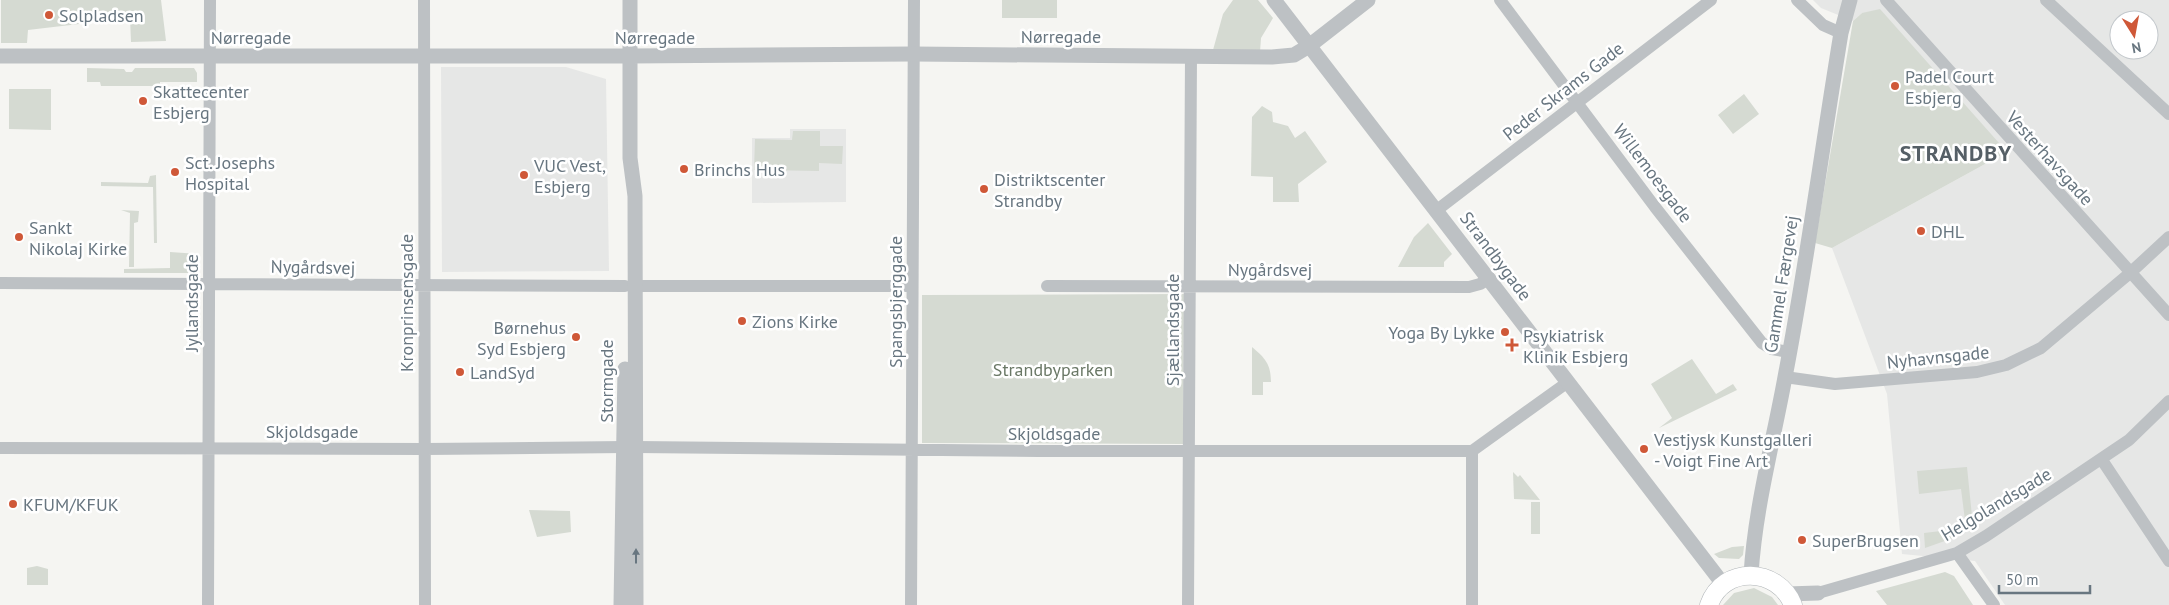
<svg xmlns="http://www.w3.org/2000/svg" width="2169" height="605" font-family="'PT Sans',sans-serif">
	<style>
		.built { fill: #e6e7e6; fill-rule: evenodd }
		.green { fill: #d5dad2 }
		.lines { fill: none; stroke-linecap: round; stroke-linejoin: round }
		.secondary-casing { stroke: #b0b5b8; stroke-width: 19 }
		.minor { stroke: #bdc1c4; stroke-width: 12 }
		.tertiary { stroke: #bdc1c4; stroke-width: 15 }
		.secondary { stroke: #fff; stroke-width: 18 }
		.oneway { fill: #687680 }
		.poi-dot { fill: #cf5838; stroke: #fff; stroke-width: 2 }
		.labels { text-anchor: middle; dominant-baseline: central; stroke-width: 5; stroke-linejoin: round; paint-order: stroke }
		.poi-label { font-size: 18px; fill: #687680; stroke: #fff; text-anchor: start }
		.street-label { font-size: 18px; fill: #687680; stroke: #fff }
		.park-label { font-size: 18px; fill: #6a7866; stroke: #fff }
		.district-label { font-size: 22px; font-weight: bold; letter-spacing: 1px; fill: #555f66; stroke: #fff }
	</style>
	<rect width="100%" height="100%" fill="#f5f5f2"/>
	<path class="built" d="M 1813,0 L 2169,0 L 2169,605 L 2005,605 L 1975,561 L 1902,554 L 1887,394 L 1832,248 L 2007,152 L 1862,13 L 1853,21 L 1821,8 ZM 2119,20 L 2149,20 L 2149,50 L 2119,50 Z
		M 441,67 L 566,67 L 606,79 L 609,271 L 442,272 Z
		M 790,129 L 846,129 L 846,202 L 752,203 L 752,138 L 790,138 Z"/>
	<path class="green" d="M 1,0 L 161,0 L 166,41 L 131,42 L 130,18 L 28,30 L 27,43 L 1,43 Z
		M 1002,0 L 1057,0 L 1057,18 L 1002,18 Z
		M 1233,0 L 1258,0 L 1273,18 L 1261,38 L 1260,52 L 1213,50 L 1223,14 Z
		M 1880,9 L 2007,152 L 1832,248 L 1815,243 L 1853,21 L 1862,13 Z
		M 87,68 L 124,69 L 126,72 L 132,72 L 135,68 L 194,68 L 197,73 L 197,82 L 160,82 L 160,86 L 101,86 L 100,82 L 87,82 Z
		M 9,89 L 51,89 L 51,130 L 9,129 Z
		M 1744,94 L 1759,114 L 1733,134 L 1718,115 Z
		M 1262,106 L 1272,112 L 1273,122 L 1288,126 L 1295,138 L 1305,131 L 1327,162 L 1298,184 L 1299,202 L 1273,202 L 1273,177 L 1251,176 L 1252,117 Z
		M 793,131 L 820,131 L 820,146 L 843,146 L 842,164 L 819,163 L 819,171 L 754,170 L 755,139 L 792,140 Z
		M 156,175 L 157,243 L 154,243 L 153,187 L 101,186 L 101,182 L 148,183 L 150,176 Z
		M 121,210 L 139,211 L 138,222 L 134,223 L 134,267 L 129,267 L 130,213 Z
		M 1428,223 L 1452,254 L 1444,262 L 1444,267 L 1398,267 L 1414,237 Z
		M 170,252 L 199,254 L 199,269 L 190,273 L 124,273 L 124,269 L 170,268 Z
		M 1184,294 L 1183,444 L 922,443 L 922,295 Z
		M 1252,347 C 1265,358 1271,364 1271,382 L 1263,382 L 1263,395 L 1252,395 Z
		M 1692,359 L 1716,394 L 1733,384 L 1737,390 L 1659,428 L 1672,418 L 1651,384 Z
		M 1967,467 L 1973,526 L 1956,537 L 1925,548 L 1924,533 L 1966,528 L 1961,489 L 1919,494 L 1917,471 Z
		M 1513,472 L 1518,477 L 1520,475 L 1540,500 L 1514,499 Z
		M 1531,502 L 1540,502 L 1540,534 L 1531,534 Z
		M 529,510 L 570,511 L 571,532 L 537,537 Z
		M 1744,546 L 1743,555 L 1739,559 L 1719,558 L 1714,554 L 1732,547 Z
		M 37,566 L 48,569 L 48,585 L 27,585 L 27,568 Z
		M 1945,572 L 1954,576 L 1973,605 L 1887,605 L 1876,591 Z
		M 1754,588 L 1772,597 L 1778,605 L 1723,605 L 1734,593 Z"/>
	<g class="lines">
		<defs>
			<path id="secondary" d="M 1709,605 C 1723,565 1778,567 1793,605"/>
		</defs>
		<use href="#secondary" class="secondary-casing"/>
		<path class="minor" d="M 424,0 L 425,605
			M 1500,0 L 1655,207 L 1762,343 L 1772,349 L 1789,352
			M 1797,0 L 1823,25 L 1841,33
			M 1886,0 L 2169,315
			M 2046,0 L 2169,114
			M 1437,210 L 1711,0
			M 0,283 L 625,286
			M 635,286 L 912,286
			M 1047,286 L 1469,287 L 1480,284 L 1490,278
			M 1785,377 L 1835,384 L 1977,372 L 2006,365 L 2041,348 L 2130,273 L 2169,237
			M 636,447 L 1039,451 L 1472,451
			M 0,448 L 425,449 L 625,447
			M 2102,460 L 2169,561
			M 1957,553 L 1994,605
			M 1818,593 L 1957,553 L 1986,536 L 2129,440 L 2169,401
			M 208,605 L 210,0
			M 911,605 L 914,0
			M 1188,605 L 1191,55
			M 1472,605 L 1472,451 L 1568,382"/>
		<path class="tertiary" d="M 630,0 L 630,158 L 635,196 L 636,605
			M 1274,0 L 1723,584
			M 0,56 L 630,56 L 913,54 L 1272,57 L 1294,55 L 1309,46 L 1368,0
			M 1751,575 C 1755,508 1773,443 1785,377 C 1807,263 1822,148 1841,33 L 1850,0
			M 1787,594 L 1818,593
			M 621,605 L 625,369"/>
		<use href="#secondary" class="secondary"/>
	</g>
	<defs><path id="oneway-solid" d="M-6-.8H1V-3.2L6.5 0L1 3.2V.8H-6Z" transform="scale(1.25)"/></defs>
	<use class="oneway" href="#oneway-solid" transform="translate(636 556) rotate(-90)"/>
	<g class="poi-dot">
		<circle cx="49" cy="15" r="5"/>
		<circle cx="1895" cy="86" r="5"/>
		<circle cx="143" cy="101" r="5"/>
		<circle cx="684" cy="169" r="5"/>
		<circle cx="175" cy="172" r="5"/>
		<circle cx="524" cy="175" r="5"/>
		<circle cx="984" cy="189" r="5"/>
		<circle cx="1921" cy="231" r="5"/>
		<circle cx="19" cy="237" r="5"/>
		<circle cx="742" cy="321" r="5"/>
		<circle cx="1505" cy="332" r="5"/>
		<circle cx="576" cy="337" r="5"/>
		<path d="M1509.5 337.5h5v5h5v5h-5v5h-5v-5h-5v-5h5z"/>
		<circle cx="460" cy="372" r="5"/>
		<circle cx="1644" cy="449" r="5"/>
		<circle cx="13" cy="504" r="5"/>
		<circle cx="1802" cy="540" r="5"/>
	</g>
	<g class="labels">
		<g class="poi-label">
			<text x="59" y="15">Solpladsen</text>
			<text x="1905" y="76">Padel Court<tspan x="1905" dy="21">Esbjerg</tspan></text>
			<text x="153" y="91">Skattecenter<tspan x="153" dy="21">Esbjerg</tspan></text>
			<text x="185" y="162">Sct. Josephs<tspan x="185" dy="21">Hospital</tspan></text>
			<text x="534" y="165">VUC Vest,<tspan x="534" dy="21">Esbjerg</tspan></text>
			<text x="694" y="169">Brinchs Hus</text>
			<text x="994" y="179">Distriktscenter<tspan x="994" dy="21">Strandby</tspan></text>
			<text x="29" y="227">Sankt<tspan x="29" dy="21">Nikolaj Kirke</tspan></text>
			<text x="1931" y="231">DHL</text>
			<text x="752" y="321">Zions Kirke</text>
			<text x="566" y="327" text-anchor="end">Børnehus<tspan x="566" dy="21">Syd Esbjerg</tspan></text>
			<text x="1495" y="332" text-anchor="end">Yoga By Lykke</text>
			<text x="1523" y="335">Psykiatrisk<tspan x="1523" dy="21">Klinik Esbjerg</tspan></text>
			<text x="470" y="372">LandSyd</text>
			<text x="1654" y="439">Vestjysk Kunstgalleri<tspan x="1654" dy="21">- Voigt Fine Art</tspan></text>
			<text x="23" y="504">KFUM/KFUK</text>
			<text x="1812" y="540">SuperBrugsen</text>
		</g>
		<g class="street-label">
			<text x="1061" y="36">Nørregade</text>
			<text x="251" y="37">Nørregade</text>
			<text x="655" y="37">Nørregade</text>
			<text transform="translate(1563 91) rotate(-38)">Peder Skrams Gade</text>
			<text transform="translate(2050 158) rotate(48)">Vesterhavsgade</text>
			<text transform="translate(1653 173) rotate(53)">Willemoesgade</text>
			<text transform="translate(1496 256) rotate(53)">Strandbygade</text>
			<text transform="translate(313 267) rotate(1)">Nygårdsvej</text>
			<text x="1270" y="269">Nygårdsvej</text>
			<text transform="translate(1781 284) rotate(-81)">Gammel Færgevej</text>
			<text transform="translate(895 302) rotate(-90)">Spangsbjerggade</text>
			<text transform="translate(191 303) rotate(-90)">Jyllandsgade</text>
			<text transform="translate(406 303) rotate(-90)">Kronprinsensgade</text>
			<text transform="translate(1172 330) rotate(-90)">Sjællandsgade</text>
			<text transform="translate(1938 357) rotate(-6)">Nyhavnsgade</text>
			<text transform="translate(606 381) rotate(-90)">Stormgade</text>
			<text x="312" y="431">Skjoldsgade</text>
			<text x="1054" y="433">Skjoldsgade</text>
			<text transform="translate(1996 504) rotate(-31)">Helgolandsgade</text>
		</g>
		<g class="park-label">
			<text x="1053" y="369">Strandbyparken</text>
		</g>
		<g class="district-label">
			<text x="1956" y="153">STRANDBY</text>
		</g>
	</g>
	<g transform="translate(2134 35) rotate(169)"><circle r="24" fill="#ffffff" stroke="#c3c8cc"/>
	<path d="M0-4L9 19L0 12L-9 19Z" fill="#cf5838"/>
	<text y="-8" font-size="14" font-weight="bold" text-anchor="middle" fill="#687680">N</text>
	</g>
	<path d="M1999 585v8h91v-8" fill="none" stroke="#687680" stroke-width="2.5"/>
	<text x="2006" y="585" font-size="15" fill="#687680" stroke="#ffffff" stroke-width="4" paint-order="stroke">50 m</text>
</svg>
